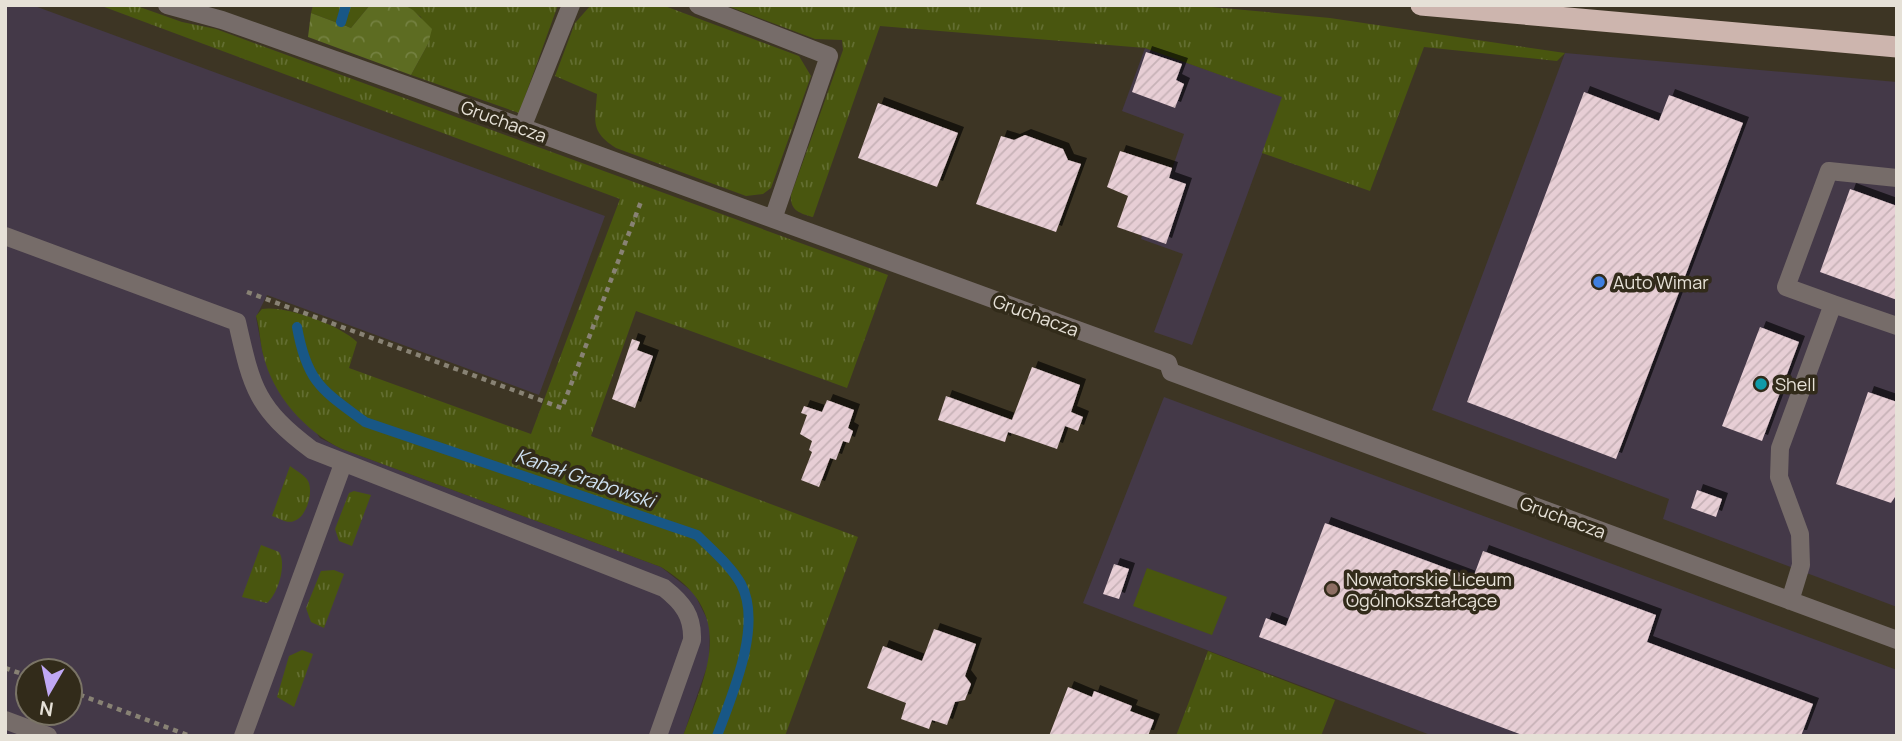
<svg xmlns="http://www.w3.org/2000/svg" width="1902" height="741" font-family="Manrope,sans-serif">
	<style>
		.commercial { fill: #443948; fill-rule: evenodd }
		.grass { fill: url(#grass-tufts) }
		.forest { fill: url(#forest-crowns) }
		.garden { fill: #49560f }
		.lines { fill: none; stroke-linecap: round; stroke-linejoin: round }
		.stream { stroke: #185786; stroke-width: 10 }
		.building { fill: url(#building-hatch); filter: url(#shadow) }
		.path { stroke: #888274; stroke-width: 4.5; stroke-dasharray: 5 5; stroke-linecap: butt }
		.minor { stroke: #766c69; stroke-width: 18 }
		.highway { stroke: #cdb5ae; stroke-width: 21 }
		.shop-dot { fill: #3f7fe0; stroke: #322b1a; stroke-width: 2.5 }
		.culture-dot { fill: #0f9aa8; stroke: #322b1a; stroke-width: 2.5 }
		.education-dot { fill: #8d6e63; stroke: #322b1a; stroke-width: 2.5 }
		.labels { text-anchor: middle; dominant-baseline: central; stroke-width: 7; stroke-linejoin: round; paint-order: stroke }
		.street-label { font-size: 18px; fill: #e6e1d7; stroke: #322b1a }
		.poi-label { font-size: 18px; fill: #e6e1d7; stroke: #322b1a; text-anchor: start }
		.water-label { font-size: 19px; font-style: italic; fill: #cfe1f2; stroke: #322b1a }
	</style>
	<defs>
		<pattern id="grass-tufts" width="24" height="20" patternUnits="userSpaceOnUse" patternTransform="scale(1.75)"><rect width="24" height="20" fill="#49560f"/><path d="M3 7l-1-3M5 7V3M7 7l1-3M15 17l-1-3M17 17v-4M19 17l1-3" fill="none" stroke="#636e31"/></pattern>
		<pattern id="forest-crowns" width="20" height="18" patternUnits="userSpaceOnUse" patternTransform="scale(1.75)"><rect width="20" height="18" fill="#5d6c22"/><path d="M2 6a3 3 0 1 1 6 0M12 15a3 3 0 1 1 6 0" fill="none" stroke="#748141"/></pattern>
		<pattern id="building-hatch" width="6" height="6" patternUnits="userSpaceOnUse" patternTransform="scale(1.75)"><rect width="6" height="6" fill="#e7ced5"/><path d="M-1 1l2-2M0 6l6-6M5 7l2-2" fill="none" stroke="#c7b2b7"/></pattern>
		<filter id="shadow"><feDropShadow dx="6" dy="-6" stdDeviation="0" flood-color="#0009"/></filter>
	</defs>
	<rect width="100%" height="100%" fill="#3d3524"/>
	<path class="commercial" d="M 5,5 L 32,5 L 605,216 L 539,395 L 267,295 L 256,317 L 263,354 L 320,438 L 342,449 L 661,567 L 694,593 L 710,625 L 709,661 L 683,736 L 5,736 ZM 28,671 L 70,671 L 70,713 L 28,713 Z
		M 1145,48 L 1283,97 L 1192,345 L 1154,332 L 1183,254 L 1141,239 L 1158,186 L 1169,178 L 1184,134 L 1122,111 Z
		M 1565,53 L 1897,82 L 1897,607 L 1663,519 L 1669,499 L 1432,410 Z
		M 1164,397 L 1897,670 L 1897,736 L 1433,736 L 1083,603 Z"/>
	<path class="grass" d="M 99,5 L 134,5 L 182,22 L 216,29 L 888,275 L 847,388 L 636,311 L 591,436 L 858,537 L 785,736 L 683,736 C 708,669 737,613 661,567 L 342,449 C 305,431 273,396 263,354 C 260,342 260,329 256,316 L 262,309 C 285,305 340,325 357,342 L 349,368 L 531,434 L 620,199 Z
		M 313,5 L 370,5 L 351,28 L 311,13 Z
		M 404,5 L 558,5 L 519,113 L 411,75 L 428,44 L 421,17 Z
		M 591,5 L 662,5 L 799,56 L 811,76 L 771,188 L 763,194 L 746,196 L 616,148 C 590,131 595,122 597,94 L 555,76 L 575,23 Z
		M 725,5 L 1190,5 L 1330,18 L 1565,53 L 1557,61 L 1424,47 L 1370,191 L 1262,153 L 1282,97 L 1145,48 L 880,26 L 813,217 C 800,213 790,211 791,195 L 843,50 L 842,40 L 815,39 Z
		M 290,466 C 295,470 305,475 308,481 C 314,492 306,518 294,521 C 287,524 279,518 272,516 Z
		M 354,491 L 371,495 L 352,546 L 339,541 L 335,529 L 349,493 Z
		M 261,545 L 279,552 C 287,564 278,594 267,603 L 242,597 Z
		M 334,570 L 344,574 L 324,628 L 311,622 L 306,608 L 321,571 Z
		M 302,650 L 313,654 L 294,707 L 277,697 L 289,656 Z
		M 1208,651 L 1335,700 L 1321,736 L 1176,736 Z"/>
	<path class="forest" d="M 370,5 L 404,5 L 413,10 L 432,29 L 428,44 L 411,75 L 308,37 L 311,13 L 351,28 Z"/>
	<path class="garden" d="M 1147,568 L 1227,597 L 1212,635 L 1133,606 Z"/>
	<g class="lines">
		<path class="stream" d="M 341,22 L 346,5
			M 297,327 C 307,383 322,390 365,422 L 697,535 C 712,550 731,566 741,584 C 763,625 732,695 717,736"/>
	</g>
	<path class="building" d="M 1146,52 L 1182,64 L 1176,80 L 1184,84 L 1175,108 L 1132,92 Z
		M 1584,92 L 1659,121 L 1669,95 L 1743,123 L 1616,459 L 1467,402 Z
		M 878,103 L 958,133 L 937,187 L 858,158 Z
		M 1025,135 L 1063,149 L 1068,160 L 1081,164 L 1056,232 L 976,204 L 1001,136 L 1014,140 Z
		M 1120,151 L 1172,168 L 1169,178 L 1186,184 L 1166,244 L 1117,227 L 1128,196 L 1107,187 Z
		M 1850,189 L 1897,206 L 1897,300 L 1820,272 Z
		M 1760,327 L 1799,342 L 1762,441 L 1722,426 Z
		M 632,339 L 640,342 L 637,350 L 653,356 L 635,408 L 612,399 Z
		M 1032,367 L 1080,385 L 1071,412 L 1083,417 L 1078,431 L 1065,426 L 1057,449 L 1008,432 L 1005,442 L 938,420 L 946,396 L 1012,420 Z
		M 1868,392 L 1897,402 L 1897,494 L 1891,503 L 1836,484 Z
		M 827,400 L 854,410 L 848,428 L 853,431 L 849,443 L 843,441 L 836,460 L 830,458 L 819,487 L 801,480 L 812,452 L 809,450 L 812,441 L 800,434 L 807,415 L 801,413 L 804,406 L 822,412 Z
		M 1697,490 L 1722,499 L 1716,517 L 1691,508 Z
		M 1325,523 L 1473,578 L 1483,551 L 1656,615 L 1647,642 L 1813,704 L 1801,736 L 1525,736 L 1259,637 L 1266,618 L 1286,626 Z
		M 1114,564 L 1129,569 L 1119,599 L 1103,594 Z
		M 934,629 L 976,644 L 965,676 L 971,684 L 965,700 L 955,702 L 947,725 L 932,720 L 929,729 L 901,719 L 906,703 L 867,688 L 883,646 L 922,661 Z
		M 1068,687 L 1092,697 L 1094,691 L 1132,706 L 1130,711 L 1154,720 L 1148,736 L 1049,736 Z"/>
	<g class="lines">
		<path class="path" d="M 247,292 L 562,408 L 642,199
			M 5,668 L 28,676
			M 70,691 L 190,736"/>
		<path class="minor" d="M 167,5 L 222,20 L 420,90 L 1168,363 L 1171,372 L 1897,640
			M 698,5 L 829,56 L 773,219
			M 522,128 L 571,5
			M 5,236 L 237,322 C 252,388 256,408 312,450 L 664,588 C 683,603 693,616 692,640 L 658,736
			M 1833,304 L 1786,287 L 1829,171 L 1897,178
			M 1790,601 L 1801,565 L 1800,534 L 1779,477 L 1780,448 L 1833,304 L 1897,326
			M 5,720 L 48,736
			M 243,736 L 343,464"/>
		<path class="highway" d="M 1421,5 L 1897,47"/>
	</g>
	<circle class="shop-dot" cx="1599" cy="282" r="7"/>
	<circle class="culture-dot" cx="1761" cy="384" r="7"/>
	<circle class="education-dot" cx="1332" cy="589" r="7"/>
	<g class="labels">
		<g class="street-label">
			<text transform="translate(504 121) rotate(20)">Gruchacza</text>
			<text transform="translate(1036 315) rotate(20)">Gruchacza</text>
			<text transform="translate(1563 517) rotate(20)">Gruchacza</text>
		</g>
		<g class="poi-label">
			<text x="1613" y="282">Auto Wimar</text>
			<text x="1775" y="384">Shell</text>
			<text x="1346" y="579">Nowatorskie Liceum<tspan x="1346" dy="21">Ogólnokształcące</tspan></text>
		</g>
		<g class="water-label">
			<text transform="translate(585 478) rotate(19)">Kanał Grabowski</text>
		</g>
	</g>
	<rect width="1902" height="741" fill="none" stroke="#e6e1d7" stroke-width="14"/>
	<g transform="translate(49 692) rotate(189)"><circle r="33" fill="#322b1a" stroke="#7a7466" stroke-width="2"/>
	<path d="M0-5L12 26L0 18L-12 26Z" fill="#c0a8f4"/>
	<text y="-10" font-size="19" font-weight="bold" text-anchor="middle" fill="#e6e1d7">N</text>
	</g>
</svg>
